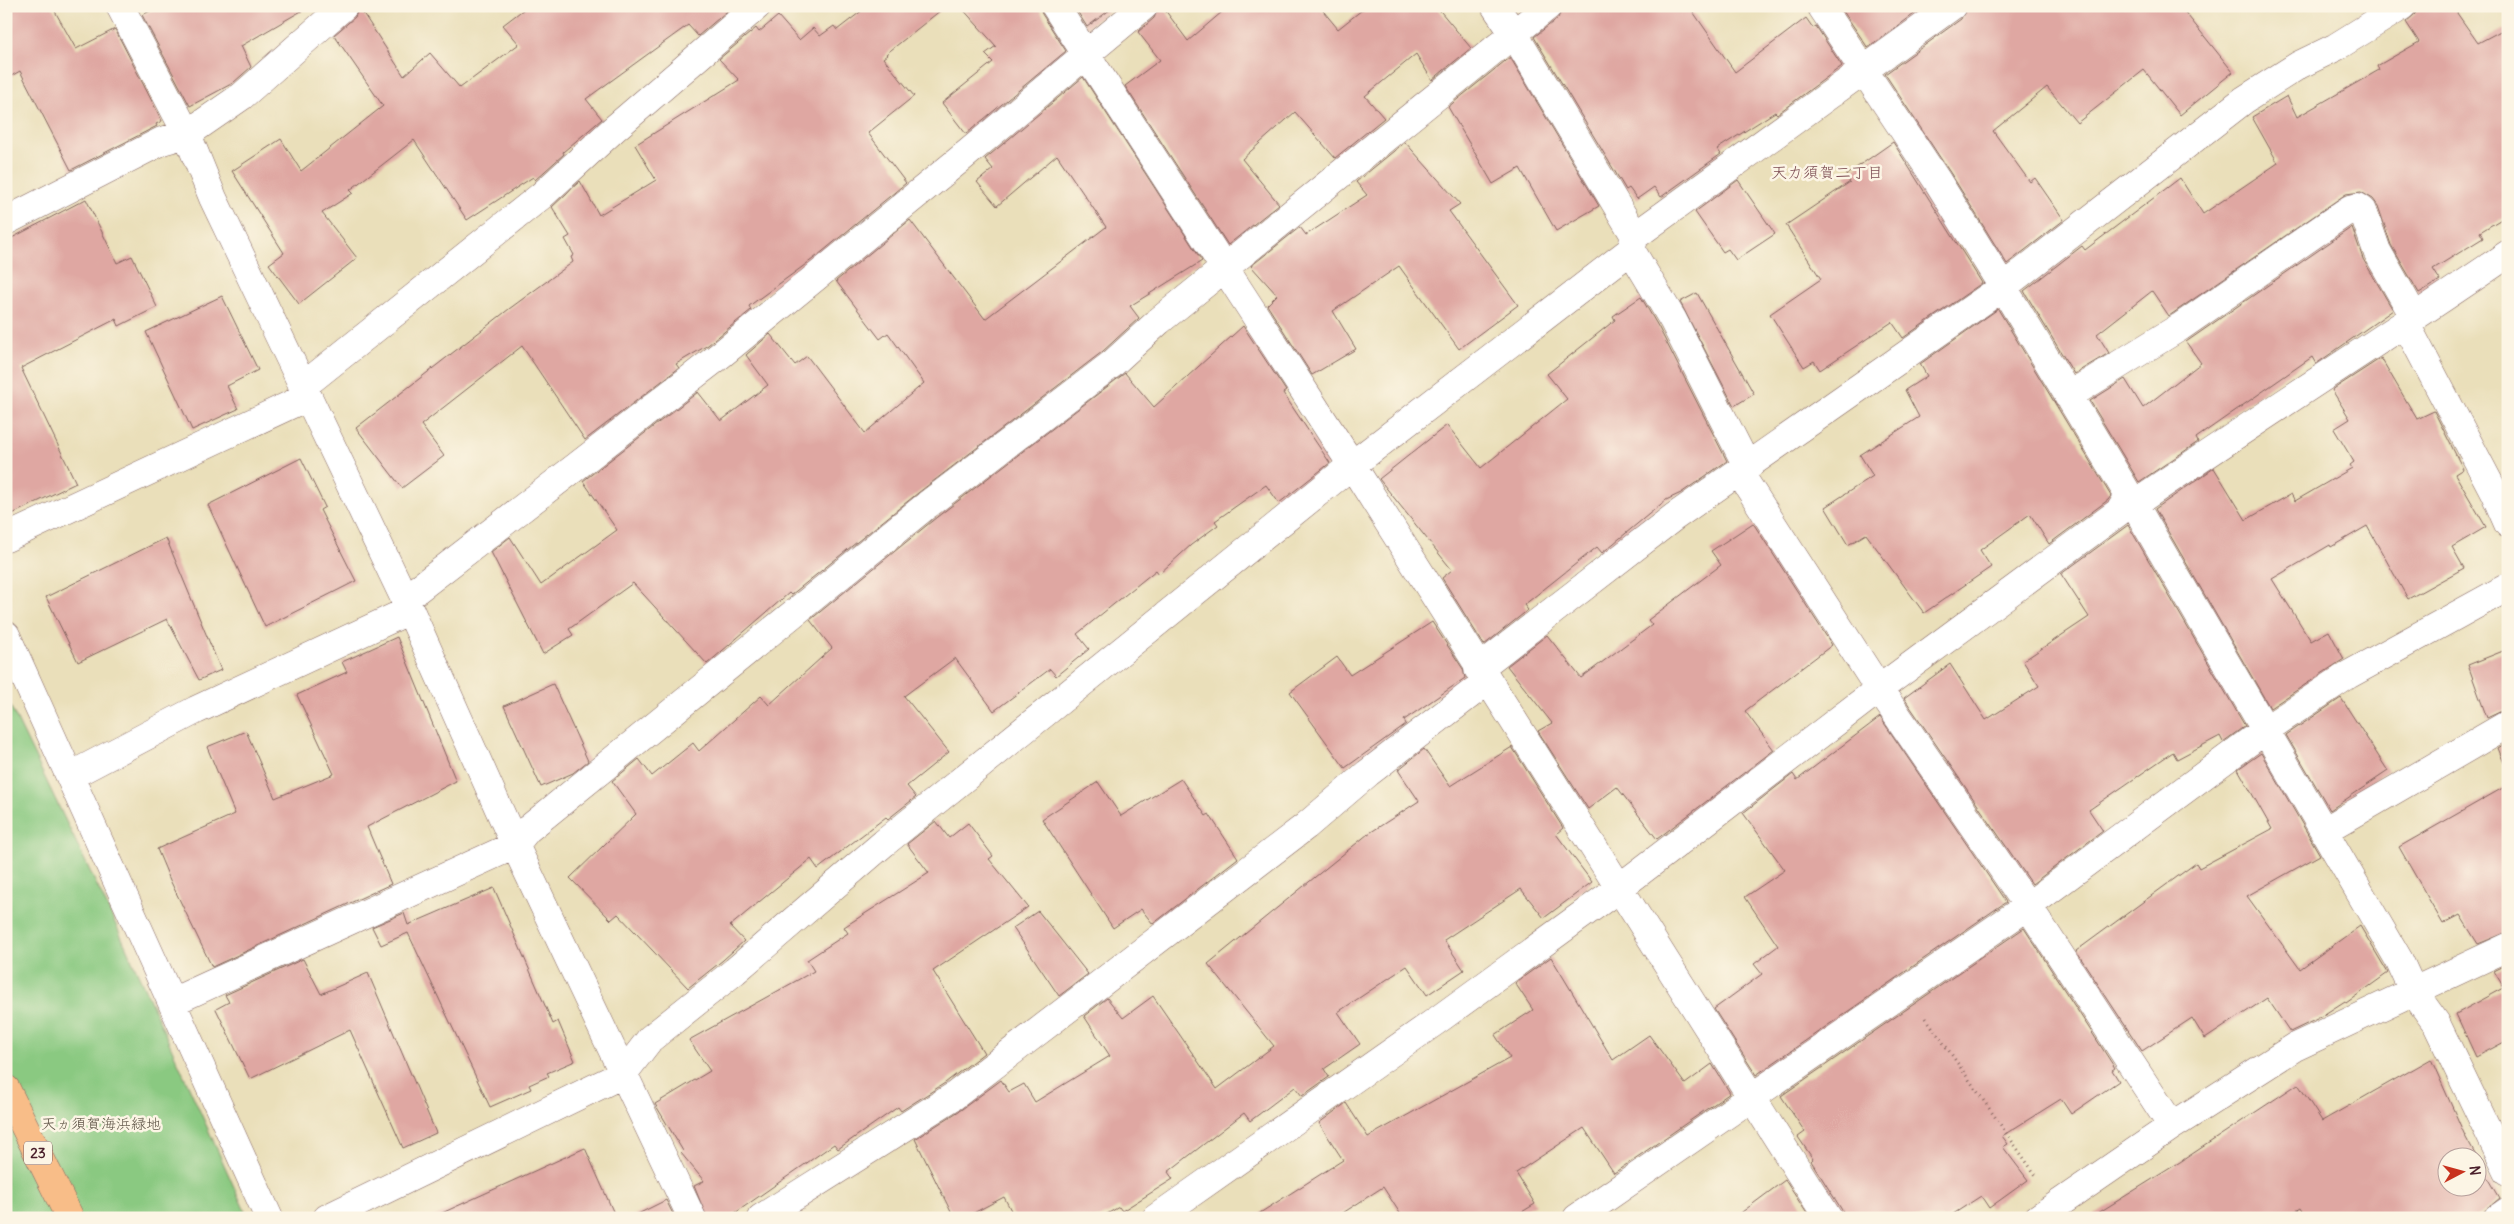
<svg xmlns="http://www.w3.org/2000/svg" width="2514" height="1224" font-family="Delius,'Klee One',sans-serif">
	<style>
		.green { fill: #8ac981; stroke: #6a7456 }
		.building { fill: #dfa7a2 }
		.lines { fill: none; stroke-linecap: round; stroke-linejoin: round }
		.minor-casing { stroke: #82625d; stroke-width: 29 }
		.highway-casing { stroke: #82625d; stroke-width: 29 }
		.path { stroke: #82625d; stroke-width: 3; stroke-dasharray: 1 4; stroke-linecap: butt }
		.minor { stroke: #fff; stroke-width: 28 }
		.highway { stroke: #f8bd88; stroke-width: 28 }
		.labels { text-anchor: middle; dominant-baseline: central; stroke-width: 5; stroke-linejoin: round; paint-order: stroke }
		.shield { fill: #fcf5e5; stroke: #7f5f63; stroke-width: 1 }
		.shield-label { font-size: 14px; font-weight: bold; fill: #4a1f2b }
		.park-label { font-size: 15px; fill: #5d5245; stroke: #fcf5e5 }
		.neighbourhood-label { font-size: 16px; fill: #7e4f55; stroke: #fcf5e5 }
	</style>
	<rect width="100%" height="100%" fill="#fcf5e5"/>
	<filter id="ink" filterUnits="userSpaceOnUse"><feTurbulence type="fractalNoise" baseFrequency=".02" numOctaves="2"/><feDisplacementMap in="SourceGraphic" scale="10" xChannelSelector="R" yChannelSelector="G"/><feConvolveMatrix kernelMatrix="1 2 1 2 8 2 1 2 1" color-interpolation-filters="sRGB"/></filter>
	<filter id="wash" filterUnits="userSpaceOnUse"><feTurbulence type="fractalNoise" baseFrequency=".0096" numOctaves="4" result="noise"/><feDisplacementMap in="SourceGraphic" scale="20" xChannelSelector="R" yChannelSelector="G"/><feGaussianBlur stdDeviation="1.12" result="paint"/><feColorMatrix in="noise" values="0 0 0 0 0 0 0 0 0 0 0 0 0 0 0 0 0 1.4 0 .05"/><feComposite in="paint" operator="in"/></filter>
	<g filter="url(#wash)">
		<rect width="100%" height="100%" fill="#eadfba"/>
		<path class="green" d="M 6,697 L 117,927 L 248,1218 L 6,1218 Z"/>
		<g id="blocks">
			<path class="building" d="M 6,6 L 52,6 L 76,49 L 115,29 L 162,121 L 156,124 L 157,126 L 71,170 L 20,71 L 6,79 Z
				M 160,6 L 310,6 L 241,46 L 251,67 L 233,83 L 190,106 L 142,15 Z
				M 528,6 L 733,6 L 698,36 L 688,25 L 586,99 L 602,119 L 563,152 L 564,154 L 535,180 L 533,177 L 467,220 L 414,140 L 350,190 L 353,193 L 322,213 L 357,258 L 299,304 L 269,264 L 284,253 L 232,171 L 281,139 L 301,171 L 383,106 L 334,35 L 355,17 L 359,7 L 404,76 L 430,53 L 460,88 L 519,44 L 503,25 Z
				M 868,6 L 946,6 L 886,54 L 887,55 L 883,58 L 914,96 L 868,133 L 906,183 L 817,256 L 749,306 L 751,310 L 708,345 L 676,364 L 679,368 L 585,440 L 522,346 L 421,425 L 444,456 L 402,488 L 356,428 L 509,309 L 573,262 L 571,257 L 574,255 L 565,239 L 570,236 L 552,207 L 580,181 L 599,215 L 656,180 L 635,145 L 739,80 L 719,59 L 756,28 L 759,32 L 778,16 L 799,40 L 813,28 L 820,36 L 834,26 L 837,30 Z
				M 960,6 L 1039,6 L 1042,14 L 1066,51 L 966,134 L 942,103 L 993,62 L 985,54 L 996,46 Z
				M 1074,6 L 1115,6 L 1087,27 Z
				M 1159,6 L 1162,6 L 1188,41 L 1229,6 L 1319,6 L 1338,29 L 1367,6 L 1436,6 L 1471,48 L 1432,80 L 1416,54 L 1365,96 L 1384,118 L 1335,158 L 1295,112 L 1242,159 L 1279,204 L 1228,245 L 1125,86 L 1160,60 L 1138,32 L 1154,18 Z
				M 1563,6 L 1689,6 L 1735,72 L 1806,18 L 1813,28 L 1816,26 L 1842,66 L 1777,114 L 1775,112 L 1717,149 L 1721,154 L 1661,197 L 1654,187 L 1637,199 L 1629,188 L 1626,190 L 1534,37 L 1558,18 Z
				M 1844,6 L 1925,6 L 1868,48 L 1841,8 Z
				M 1967,6 L 2180,6 L 2233,72 L 2180,115 L 2144,70 L 2077,123 L 2047,87 L 1993,131 L 2030,182 L 2035,178 L 2064,220 L 2007,264 L 1951,174 L 1885,74 L 1961,19 Z
				M 2418,6 L 2452,6 L 2478,43 L 2508,27 L 2508,215 L 2480,232 L 2483,238 L 2433,269 L 2440,280 L 2419,293 L 2391,245 L 2378,206 L 2373,199 L 2361,192 L 2346,194 L 2169,316 L 2152,291 L 2097,334 L 2109,353 L 2074,374 L 2024,291 L 2082,246 L 2085,250 L 2180,178 L 2203,214 L 2278,163 L 2252,117 L 2287,96 L 2297,117 L 2379,70 L 2377,66 L 2419,42 L 2406,22 L 2415,14 Z
				M 1510,57 L 1599,206 L 1556,231 L 1520,168 L 1493,184 L 1448,107 Z
				M 1083,77 L 1202,261 L 1130,306 L 1139,318 L 1102,352 L 918,493 L 791,595 L 789,593 L 707,664 L 633,583 L 569,629 L 573,635 L 543,654 L 491,552 L 510,537 L 541,585 L 617,530 L 583,481 L 698,392 L 721,421 L 768,385 L 746,355 L 770,334 L 795,365 L 807,356 L 865,433 L 924,383 L 888,333 L 880,339 L 836,281 L 910,220 L 985,319 L 1106,227 L 1057,155 L 997,206 L 977,182 L 993,169 L 985,159 Z
				M 1405,142 L 1460,204 L 1449,211 L 1518,305 L 1459,349 L 1399,266 L 1333,311 L 1356,349 L 1312,375 L 1267,305 L 1277,295 L 1251,266 L 1300,227 L 1306,235 L 1367,195 L 1356,182 Z
				M 1893,142 L 1982,283 L 1903,338 L 1892,322 L 1820,370 L 1814,361 L 1804,367 L 1770,314 L 1821,279 L 1786,225 L 1850,182 L 1846,175 Z
				M 1738,180 L 1775,234 L 1736,260 L 1728,249 L 1723,252 L 1695,212 Z
				M 86,199 L 117,263 L 132,256 L 157,307 L 119,326 L 116,319 L 21,368 L 76,483 L 6,517 L 6,241 Z
				M 2352,227 L 2363,259 L 2393,310 L 2316,364 L 2312,357 L 2196,438 L 2198,442 L 2139,482 L 2090,401 L 2125,379 L 2143,408 L 2201,363 L 2186,342 Z
				M 1697,293 L 1754,394 L 1734,406 L 1680,302 Z
				M 222,296 L 258,370 L 227,386 L 238,409 L 192,430 L 146,332 Z
				M 1641,297 L 1659,328 L 1727,461 L 1681,493 L 1666,500 L 1602,553 L 1597,547 L 1524,605 L 1528,610 L 1484,645 L 1442,578 L 1452,570 L 1379,479 L 1447,425 L 1481,468 L 1567,399 L 1547,374 L 1615,320 L 1613,316 Z
				M 1998,309 L 2111,496 L 2108,500 L 2049,544 L 2030,514 L 1980,550 L 1991,567 L 1924,613 L 1866,534 L 1848,545 L 1825,507 L 1873,476 L 1860,455 L 1919,417 L 1905,390 L 1927,376 L 1920,364 Z
				M 1243,326 L 1286,391 L 1283,393 L 1330,463 L 1279,503 L 1266,485 L 1215,521 L 1218,525 L 1191,545 L 1159,574 L 1156,570 L 1077,634 L 1089,649 L 1056,676 L 1050,669 L 994,711 L 955,658 L 904,696 L 949,752 L 907,786 L 916,797 L 888,819 L 886,817 L 818,869 L 811,859 L 730,926 L 744,941 L 723,960 L 688,988 L 618,914 L 611,920 L 570,878 L 636,814 L 612,781 L 639,759 L 652,776 L 693,743 L 699,751 L 761,696 L 769,705 L 832,648 L 810,620 L 937,517 L 1125,373 L 1154,407 Z
				M 2381,358 L 2417,419 L 2434,411 L 2463,469 L 2455,474 L 2486,527 L 2452,547 L 2464,568 L 2408,599 L 2367,526 L 2331,547 L 2330,545 L 2272,579 L 2311,641 L 2329,631 L 2344,659 L 2270,708 L 2155,509 L 2214,468 L 2246,520 L 2291,494 L 2295,501 L 2352,468 L 2350,465 L 2354,462 L 2334,429 L 2350,419 L 2332,390 Z
				M 301,458 L 325,507 L 320,510 L 356,581 L 265,627 L 208,505 Z
				M 1753,523 L 1832,645 L 1745,711 L 1774,750 L 1657,839 L 1617,787 L 1588,809 L 1538,731 L 1552,723 L 1507,666 L 1547,635 L 1581,678 L 1652,625 L 1648,620 L 1721,565 L 1711,551 Z
				M 2128,525 L 2245,726 L 2223,742 L 2220,736 L 2177,759 L 2173,752 L 2089,810 L 2103,831 L 2032,884 L 1904,698 L 1950,664 L 1986,720 L 2039,686 L 2023,661 L 2089,617 L 2061,574 Z
				M 166,538 L 221,670 L 199,680 L 167,619 L 78,662 L 46,597 Z
				M 1432,622 L 1463,669 L 1465,678 L 1404,720 L 1406,724 L 1345,768 L 1290,692 L 1337,657 L 1350,675 Z
				M 397,637 L 456,781 L 367,827 L 391,884 L 212,967 L 170,880 L 157,849 L 235,814 L 207,747 L 246,731 L 275,798 L 334,774 L 297,695 L 347,672 L 342,662 Z
				M 2508,649 L 2508,708 L 2487,718 L 2468,665 Z
				M 553,684 L 588,761 L 573,773 L 541,787 L 504,706 Z
				M 2341,698 L 2388,771 L 2330,810 L 2286,735 Z
				M 1880,717 L 2006,902 L 1756,1075 L 1714,1009 L 1762,974 L 1754,964 L 1778,946 L 1745,897 L 1785,870 L 1743,813 L 1793,774 L 1797,780 Z
				M 2508,742 L 2508,763 L 2504,763 L 2498,748 Z
				M 1512,747 L 1563,828 L 1556,834 L 1592,882 L 1544,918 L 1521,889 L 1444,940 L 1464,970 L 1427,995 L 1407,966 L 1338,1012 L 1360,1044 L 1324,1069 L 1329,1077 L 1302,1096 L 1295,1087 L 1250,1121 L 1244,1113 L 1168,1172 L 1173,1179 L 1122,1211 L 1119,1207 L 1100,1218 L 1015,1218 L 1004,1197 L 964,1218 L 954,1218 L 915,1139 L 962,1109 L 1001,1080 L 1009,1092 L 1024,1084 L 1035,1102 L 1110,1056 L 1084,1016 L 1107,998 L 1123,1018 L 1153,996 L 1217,1089 L 1274,1046 L 1208,964 L 1368,834 L 1419,801 L 1398,770 L 1424,749 L 1450,786 Z
				M 2261,753 L 2320,855 L 2247,896 L 2300,969 L 2360,926 L 2388,973 L 2346,1003 L 2345,1001 L 2317,1019 L 2290,1032 L 2267,998 L 2205,1039 L 2192,1018 L 2142,1051 L 2076,951 L 2196,863 L 2199,868 L 2272,829 L 2238,769 Z
				M 1181,779 L 1206,816 L 1209,814 L 1238,858 L 1153,924 L 1141,909 L 1113,928 L 1042,819 L 1098,782 L 1121,816 Z
				M 2508,785 L 2508,932 L 2478,944 L 2460,915 L 2443,924 L 2399,847 Z
				M 936,821 L 949,838 L 968,823 L 993,856 L 989,859 L 1028,907 L 933,971 L 984,1053 L 945,1083 L 901,1111 L 898,1107 L 838,1149 L 834,1144 L 728,1218 L 707,1218 L 694,1186 L 704,1181 L 681,1153 L 683,1151 L 655,1104 L 710,1071 L 689,1040 L 814,971 L 807,960 L 848,933 L 844,927 L 929,873 L 907,844 Z
				M 494,888 L 553,1024 L 558,1021 L 575,1061 L 547,1073 L 549,1076 L 529,1085 L 531,1089 L 490,1107 L 408,933 L 381,945 L 372,927 L 404,913 L 408,925 Z
				M 1038,911 L 1088,974 L 1059,996 L 1013,928 Z
				M 2024,928 L 2115,1068 L 2112,1070 L 2119,1081 L 2071,1114 L 2061,1099 L 2002,1136 L 2008,1144 L 2003,1147 L 2028,1180 L 1989,1208 L 1981,1196 L 1947,1218 L 1847,1218 L 1811,1161 L 1813,1159 L 1798,1137 L 1805,1132 L 1781,1096 Z
				M 1551,957 L 1613,1060 L 1649,1035 L 1685,1084 L 1712,1064 L 1730,1093 L 1614,1173 L 1584,1128 L 1516,1173 L 1535,1204 L 1512,1218 L 1403,1218 L 1383,1187 L 1335,1218 L 1252,1218 L 1343,1160 L 1319,1123 L 1346,1103 L 1368,1137 L 1510,1058 L 1495,1035 L 1533,1010 L 1515,983 Z
				M 303,959 L 321,994 L 368,973 L 436,1133 L 403,1148 L 350,1030 L 250,1079 L 216,1009 L 229,1002 L 225,995 Z
				M 2508,964 L 2508,1040 L 2476,1057 L 2456,1014 L 2504,988 L 2494,971 Z
				M 2431,1059 L 2466,1138 L 2476,1156 L 2446,1156 L 2446,1186 L 2476,1186 L 2476,1157 L 2500,1198 L 2476,1218 L 2307,1218 L 2301,1208 L 2284,1218 L 2090,1218 L 2180,1162 L 2298,1084 L 2322,1121 Z
				M 585,1148 L 616,1218 L 431,1218 Z
				M 1785,1180 L 1808,1215 L 1805,1218 L 1734,1218 Z
				M 666,1200 L 675,1218 L 630,1218 Z"/>
		</g>
	</g>
	<g filter="url(#ink)">
		<use href="#blocks" fill-opacity="0" stroke="#82625d" stroke-width="1"/>
		<g class="lines">
			<defs>
				<path id="minor" d="M 120,6 L 187,134 L 213,198 L 410,610 L 515,845 L 692,1218
					M 1055,6 L 1352,465 L 1828,1218
					M 1495,6 L 1514,34 L 1635,236
					M 1821,6 L 1938,182 L 2003,287 L 2134,504 L 2399,960 L 2413,991 L 2436,1023 L 2508,1172
					M 6,221 L 162,141 L 187,134 L 242,96 L 344,6
					M 1631,250 L 1673,320 L 1747,466
					M 2406,324 L 2494,492 L 2508,524
					M 302,387 L 541,196 L 614,129 L 757,6
					M 2068,396 L 2180,327 L 2350,209 L 2358,207 L 2363,211 L 2377,251 L 2415,318
					M 1739,472 L 1879,689 L 2028,906 L 2172,1126
					M 2134,504 C 2257,419 2384,339 2508,254
					M 6,538 L 307,397
					M 405,599 L 718,357 L 964,156 L 1144,6
					M 6,635 L 269,1218
					M 1478,669 L 1674,517 L 2003,287 L 2244,100 L 2299,65 L 2336,47 L 2402,6
					M 70,776 L 196,710 L 410,610
					M 2324,831 L 2508,724
					M 172,1002 L 515,845 L 527,830 L 927,505 L 1112,364 L 1159,321 L 1548,6
					M 327,1218 L 623,1074 L 650,1039 L 735,971 L 884,843 L 1352,465 L 1631,250 L 1635,236 L 1952,6
					M 761,1218 L 954,1096 L 1306,826 L 1368,773 L 1486,682
					M 1156,1218 L 1439,1019 L 1619,888 L 1879,689 L 2120,511 L 2129,496
					M 1577,1218 L 2028,906 L 2265,730 L 2348,675 L 2508,587
					M 2038,1218 L 2172,1126 L 2295,1047 L 2508,947
					M 2498,1218 L 2508,1211"/>
				<path id="highway" d="M 6,1089 L 70,1218"/>
			</defs>
			<use href="#minor" class="minor-casing"/>
			<use href="#highway" class="highway-casing"/>
			<path class="path" d="M 1926,1018 L 2037,1177"/>
			<use href="#minor" class="minor"/>
			<use href="#highway" class="highway"/>
		</g>
	</g>
	<g class="labels">
		<rect class="shield" x="24" y="1141.5" width="28" height="23" rx="4"/>
		<g class="shield-label">
			<text x="38" y="1153">23</text>
		</g>
		<g class="park-label">
			<text x="101" y="1123">天ヵ須賀海浜緑地</text>
		</g>
		<g class="neighbourhood-label">
			<text x="1827" y="172">天カ須賀二丁目</text>
		</g>
	</g>
	<rect width="2514" height="1224" fill="none" stroke="#fcf5e5" stroke-width="25"/>
	<g transform="translate(2462 1172) rotate(84)"><circle r="24" fill="#fcf5e5" stroke="#b59f9b"/>
	<path d="M0-4L9 19L0 12L-9 19Z" fill="#c8321e"/>
	<text y="-8" font-size="14" font-weight="bold" text-anchor="middle" fill="#4a1f2b">N</text>
	</g>
</svg>
